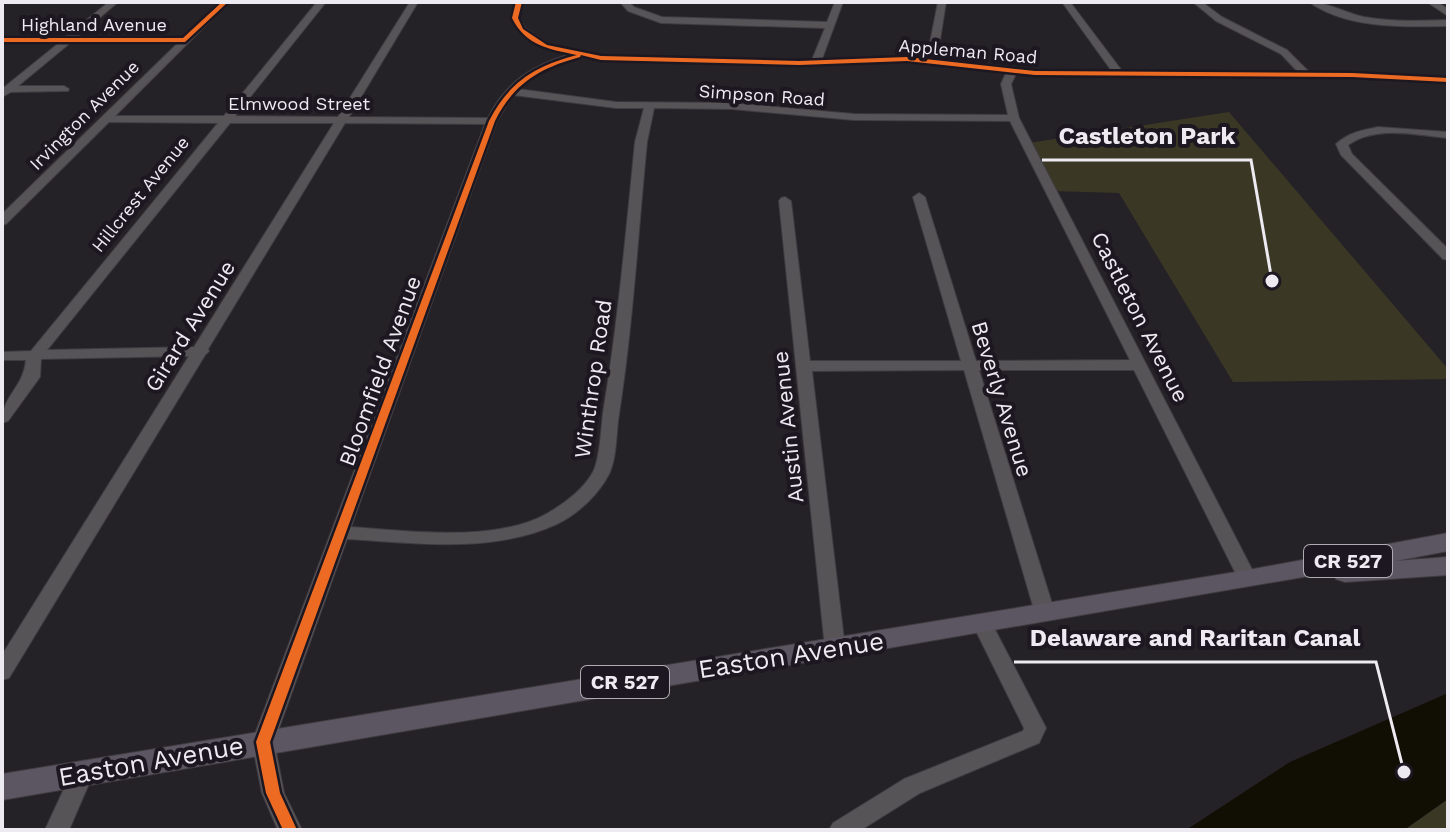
<svg xmlns="http://www.w3.org/2000/svg" width="1450" height="832" font-family="'Work Sans',sans-serif">
	<style>
		.green { fill: #3a3825 }
		.water { fill: #110f04 }
		.lines { fill: none; stroke-linecap: round; stroke-linejoin: round }
		.minor-casing { stroke: #3f3c41; stroke-width: 2 }
		.major-casing { stroke: #3f3c41; stroke-width: 2 }
		.minor { fill: #575458; fill-rule: evenodd }
		.major { fill: #5c5662; fill-rule: evenodd }
		.cycleway-casing { stroke: #1c1720; stroke-width: 5 }
		.cycleway { fill: #ed6a23; fill-rule: evenodd }
		.labels { text-anchor: middle; dominant-baseline: central; stroke-width: 8; stroke-linejoin: round; paint-order: stroke }
		.far-street-label { font-size: 18px; fill: #eeeaf1; stroke: #1c1720 }
		.shield { fill: #1c1720; stroke: #afabb2; stroke-width: 2 }
		.shield-label { font-size: 20px; font-weight: bold; fill: #eeeaf1 }
		.street-label { font-size: 22px; fill: #eeeaf1; stroke: #1c1720 }
		.near-street-label { font-size: 26px; fill: #eeeaf1; stroke: #1c1720 }
		.leader { fill: none; stroke: #eeeaf1; stroke-width: 3 }
		.callout-dot { fill: #eeeaf1; stroke: #1c1720; stroke-width: 3 }
		.callout-label { font-size: 24px; text-anchor: middle; font-weight: bold; fill: #eeeaf1; stroke: #1c1720; stroke-width: 8; stroke-linejoin: round; paint-order: stroke }
	</style>
	<rect width="100%" height="100%" fill="#252227"/>
	<path class="green" d="M 1229,112 L 1448,369 L 1448,379 L 1233,382 L 1119,193 L 1053,191 L 1029,143 Z
		M 1448,799 L 1448,830 L 1404,830 Z"/>
	<path class="water" d="M 1448,693 L 1448,799 L 1404,830 L 1186,830 L 1290,762 Z"/>
	<g class="lines">
		<defs>
			<path id="minor" d="M 109,2 L 118,2 L 77,37 L 184,37 L 220,2 L 229,2 L 115,116 L 224,116 L 317,2 L 326,2 L 235,116 L 338,117 L 410,2 L 418,2 L 349,117 L 488,118 C 506,82 532,65 571,54 C 545,49 523,43 511,18 L 515,2 L 523,2 L 519,18 L 525,28 L 548,44 L 601,55 L 799,60 L 812,60 L 825,28 L 661,23 L 628,11 L 620,2 L 629,2 L 634,7 L 662,17 L 827,22 L 835,2 L 843,2 L 822,59 L 907,56 L 927,58 L 938,2 L 946,2 L 937,59 L 1035,70 L 1111,70 L 1062,2 L 1070,2 L 1122,71 L 1298,72 L 1281,54 L 1216,21 L 1193,2 L 1202,2 L 1222,17 L 1287,50 L 1309,72 L 1448,77 L 1448,83 L 1352,78 L 1016,74 L 1011,84 L 1019,118 L 1257,579 L 1255,584 L 1241,584 L 1134,370 L 979,370 L 1055,613 L 1052,618 L 1045,620 L 1038,618 L 1035,613 L 964,370 L 812,371 L 845,648 L 842,653 L 835,656 L 828,653 L 825,648 L 779,201 L 781,198 L 785,197 L 791,201 L 810,361 L 961,361 L 913,197 L 919,193 L 925,197 L 976,361 L 1130,360 L 1010,121 L 854,120 L 732,109 L 654,108 L 647,142 C 638,233 633,324 619,414 C 616,432 617,458 609,474 C 599,494 578,514 557,524 C 492,554 416,543 347,539 L 274,742 L 284,793 L 302,830 L 278,830 L 262,793 L 252,742 L 485,124 L 345,123 L 208,349 L 209,351 L 205,355 L 9,678 L 2,680 L 2,655 L 189,356 L 41,359 L 40,377 L 8,421 L 2,423 C 2,395 23,389 26,360 L 2,360 L 2,352 L 31,351 L 218,123 L 109,122 L 6,224 L 2,225 L 2,214 L 178,43 L 70,43 L 18,86 L 64,86 L 69,89 L 68,91 L 11,92 L 2,97 L 2,89 L 59,43 L 2,43 L 2,37 L 65,37 ZM 580,56 L 601,61 L 799,66 L 907,62 L 1006,73 L 1001,84 L 1008,115 L 854,114 L 732,103 L 616,102 L 518,89 L 540,73 ZM 513,95 L 616,108 L 644,108 L 635,142 C 626,232 618,323 603,413 C 601,429 600,459 593,472 C 583,490 565,503 548,513 C 496,543 409,531 351,527 L 497,121 ZM 230,123 L 334,123 L 194,347 L 47,350 Z
				M 1309,2 C 1328,2 1345,13 1364,17 C 1392,22 1420,21 1448,20 L 1448,26 C 1403,27 1347,29 1309,2 Z
				M 1427,2 L 1437,2 L 1448,9 L 1448,16 Z
				M 1378,127 L 1448,132 L 1448,138 C 1415,135 1377,125 1348,145 L 1352,154 L 1448,249 L 1448,260 L 1443,259 L 1341,155 L 1336,144 C 1348,133 1362,130 1378,127 Z
				M 982,616 L 989,618 L 1046,728 L 1039,743 L 920,793 L 861,830 L 829,830 L 833,823 L 904,779 L 1023,731 L 1024,728 L 972,623 L 975,618 Z
				M 83,763 L 91,765 L 94,772 L 69,830 L 45,830 L 75,765 Z"/>
			<path id="major" d="M 1448,533 L 1448,551 L 1395,561 L 1448,557 L 1448,575 L 1345,582 L 1336,579 L 1332,572 L 2,800 L 2,774 L 1248,570 Z"/>
		</defs>
		<use href="#minor" class="minor-casing"/>
		<use href="#major" class="major-casing"/>
		<use href="#minor" class="minor"/>
		<use href="#major" class="major"/>
		<defs>
			<path id="cycleway" d="M 222,2 L 228,2 L 185,42 L 2,42 L 2,38 L 183,38 Z
				M 516,2 L 522,2 L 518,18 L 523,29 L 547,45 L 601,56 L 799,61 L 907,57 L 1035,71 L 1352,73 L 1448,78 L 1448,82 L 1352,77 L 1035,75 L 907,61 L 799,65 L 601,60 L 581,55 L 580,57 C 540,68 514,83 495,121 L 270,742 L 280,793 L 297,830 L 283,830 L 266,793 L 256,742 L 489,121 C 509,82 535,66 577,55 C 549,49 526,46 512,18 Z"/>
		</defs>
		<use href="#cycleway" class="cycleway-casing"/>
		<use href="#cycleway" class="cycleway"/>
	</g>
	<g class="labels">
		<g class="far-street-label">
			<text x="94" y="24">Highland Avenue</text>
			<text transform="translate(968 51) rotate(5)">Appleman Road</text>
			<text transform="translate(762 95) rotate(4)">Simpson Road</text>
			<text x="299" y="103">Elmwood Street</text>
			<text transform="translate(84 115) rotate(-45)">Irvington Avenue</text>
			<text transform="translate(140 194) rotate(-51)">Hillcrest Avenue</text>
		</g>
		<g class="shield">
			<rect x="1304" y="545" width="88" height="32" rx="6"/>
			<rect x="581" y="666" width="88" height="32" rx="6"/>
		</g>
		<g class="shield-label">
			<text x="1348" y="561">CR 527</text>
			<text x="625" y="682">CR 527</text>
		</g>
		<g class="street-label">
			<text transform="translate(1140 317) rotate(63)">Castleton Avenue</text>
			<text transform="translate(190 326) rotate(-58)">Girard Avenue</text>
			<text transform="translate(380 371) rotate(-70)">Bloomfield Avenue</text>
			<text transform="translate(593 379) rotate(-82)">Winthrop Road</text>
			<text transform="translate(1002 399) rotate(73)">Beverly Avenue</text>
			<text transform="translate(788 427) rotate(-96)">Austin Avenue</text>
		</g>
		<g class="near-street-label">
			<text transform="translate(791 655) rotate(-9)">Easton Avenue</text>
			<text transform="translate(151 761) rotate(-10)">Easton Avenue</text>
		</g>
	</g>
	<path class="leader" d="M1272 281L1251 160H1042M1404 772L1376 662H1014"/>
	<g class="callout-dot">
		<circle cx="1272" cy="281" r="8"/>
		<circle cx="1404" cy="772" r="8"/>
	</g>
	<g class="callout-label">
		<text x="1147" y="144">Castleton Park</text>
		<text x="1195" y="646">Delaware and Raritan Canal</text>
	</g>
	<rect width="1450" height="832" fill="none" stroke="#eeeaf1" stroke-width="8"/>
</svg>
